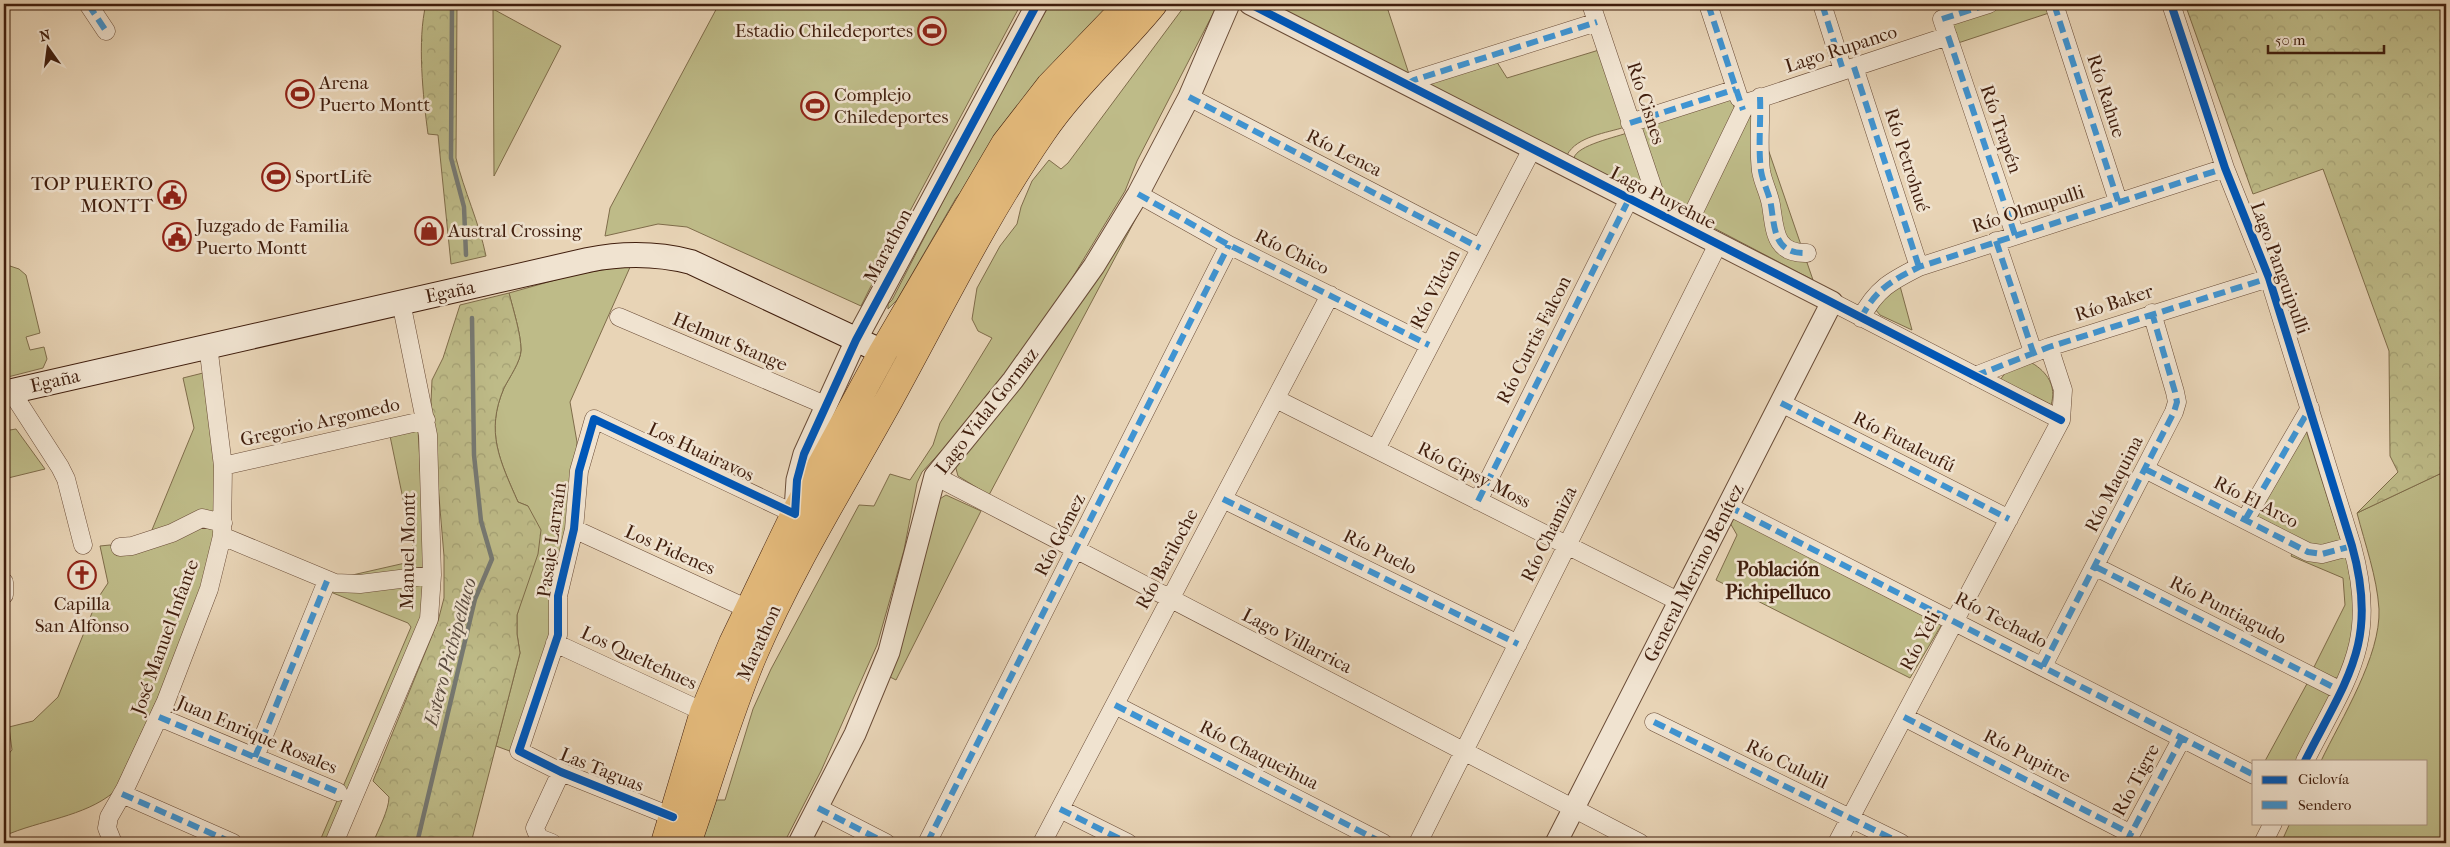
<svg xmlns="http://www.w3.org/2000/svg" width="2450" height="847" font-family="'IM FELL French Canon',serif">
	<style>
		.green { fill: #bebb88; stroke: #7f6c4a }
		.forest { fill: url(#forest-crowns); stroke: #7f6c4a }
		.lines { fill: none; stroke-linecap: round; stroke-linejoin: round }
		.stream { stroke: #767973; stroke-width: 4.5 }
		.minor-casing { stroke: #6a4c37; stroke-width: 19 }
		.tertiary-casing { stroke: #6a4c37; stroke-width: 23 }
		.secondary-casing { stroke: #401e0d; stroke-width: 26 }
		.primary-casing { stroke: #401e0d; stroke-width: 29 }
		.minor { stroke: #f0e3d0; stroke-width: 18 }
		.tertiary { stroke: #f0e3d0; stroke-width: 21 }
		.secondary { stroke: #f0e3d0; stroke-width: 24 }
		.primary { stroke: #e4ba7b; stroke-width: 28 }
		.quiet { stroke: #3f94d2; stroke-width: 6; stroke-dasharray: 12 6; stroke-linecap: butt }
		.cycleway-casing { stroke: #f0e3d0; stroke-width: 11 }
		.cycleway { stroke: #0057b8; stroke-width: 8 }
		.labels { text-anchor: middle; dominant-baseline: central; stroke-width: 5; stroke-linejoin: round; paint-order: stroke }
		.poi-label { font-size: 19px; fill: #401e0d; stroke: #f0e3d0; text-anchor: start }
		.street-label { font-size: 19px; fill: #401e0d; stroke: #f0e3d0 }
		.neighbourhood-label { font-size: 20px; font-weight: bold; fill: #401e0d; stroke: #f0e3d0 }
		.water-label { font-size: 20px; font-style: italic; fill: #5b4c40; stroke: #f0e3d0 }
	</style>
	<defs>
		<pattern id="forest-crowns" width="20" height="18" patternUnits="userSpaceOnUse" patternTransform="scale(1.25)"><rect width="20" height="18" fill="#bebb88"/><path d="M2 6a3 3 0 1 1 6 0M12 15a3 3 0 1 1 6 0" fill="none" stroke="#a4a074"/></pattern>
	</defs>
	<rect width="100%" height="100%" fill="#e8d4b6"/>
	<filter id="stains"><feTurbulence type="fractalNoise" baseFrequency=".004" numOctaves="4"/><feColorMatrix values="0 0 0 0 .2 0 0 0 0 .09 0 0 0 0 .02 0 0 0 .5 -.17"/></filter>
	<radialGradient id="worn" r=".72"><stop offset=".6" stop-color="#630" stop-opacity="0"/><stop offset="1" stop-color="#630" stop-opacity=".3"/></radialGradient>
	<path class="green" d="M 719,4 L 1021,4 L 888,252 L 861,306 L 687,227 L 658,224 L 605,236 L 610,208 Z
		M 1050,4 L 1115,4 L 956,198 L 897,300 L 888,309 L 888,304 L 892,300 L 1005,81 Z
		M 1186,4 L 1218,4 L 1137,161 L 1125,191 L 1043,326 L 947,445 L 922,472 L 917,483 L 904,550 L 877,645 L 821,771 L 784,843 L 695,843 L 705,818 L 716,800 L 725,800 L 753,709 L 771,669 L 859,505 L 874,506 L 890,474 L 910,480 L 933,445 L 940,423 L 992,338 L 978,331 L 972,319 L 977,288 L 1000,246 L 1017,224 L 1021,207 L 1032,181 L 1049,160 L 1061,169 L 1068,163 Z
		M 1258,4 L 1386,4 L 1410,77 Z
		M 1998,4 L 2050,4 L 2052,12 L 1958,43 L 1954,38 L 1952,21 Z
		M 493,9 L 561,46 L 494,176 Z
		M 1599,50 L 1625,127 C 1607,133 1577,136 1567,155 L 1429,86 L 1431,81 L 1495,59 L 1507,78 Z
		M 1722,96 L 1731,100 L 1736,111 L 1689,205 C 1681,211 1673,210 1665,204 L 1641,126 Z
		M 1755,111 L 1813,280 L 1710,226 L 1705,222 L 1701,212 L 1751,113 Z
		M 1630,132 L 1649,193 L 1646,197 L 1574,158 C 1577,145 1617,137 1630,132 Z
		M 1143,205 L 989,495 L 958,476 L 955,465 Z
		M 4,264 L 19,269 L 26,275 L 40,333 L 26,337 L 30,350 L 44,347 L 47,359 L 43,368 L 4,378 Z
		M 631,265 L 570,402 L 577,442 L 576,470 L 552,635 L 515,753 L 496,746 L 520,653 L 517,634 L 517,615 L 521,601 L 528,506 L 518,502 C 500,461 485,432 504,388 C 509,378 521,361 521,350 C 521,334 513,309 509,293 L 573,275 Z
		M 1900,286 L 1912,330 L 1880,315 L 1875,309 L 1876,303 Z
		M 2032,363 C 2047,372 2057,386 2051,405 L 2000,380 L 2006,372 Z
		M 207,372 L 214,425 L 216,533 L 211,559 L 182,646 L 114,792 C 84,817 40,820 4,836 L 4,759 L 12,750 L 9,727 L 33,721 L 58,697 L 98,598 L 108,583 L 100,546 L 110,545 L 119,549 L 147,542 L 194,428 L 183,378 Z
		M 16,429 L 45,469 L 4,479 L 4,431 Z
		M 418,430 L 426,567 L 391,575 L 348,576 L 414,561 L 414,552 L 390,436 Z
		M 2306,430 L 2341,541 L 2315,548 L 2256,519 Z
		M 2446,471 L 2446,843 L 2281,843 L 2290,823 L 2426,823 L 2426,761 L 2321,761 C 2341,719 2381,656 2379,609 C 2377,577 2365,544 2357,513 Z
		M 946,495 L 981,511 L 896,680 L 888,676 L 938,500 Z
		M 1732,516 L 1942,624 L 1910,678 L 1716,580 L 1737,535 L 1729,521 Z
		M 2294,549 L 2346,552 L 2355,608 L 2350,650 L 2340,678 L 2328,678 L 2314,667 L 2345,605 L 2343,578 L 2291,556 Z
		M 421,585 L 424,587 L 420,623 L 327,843 L 319,843 L 411,627 L 408,623 L 328,591 Z
		M 2309,680 L 2332,693 L 2298,761 L 2265,761 Z"/>
	<path class="forest" d="M 426,4 L 457,4 L 456,158 C 464,191 479,222 486,256 L 451,264 L 438,135 L 428,134 C 423,97 417,40 426,4 Z
		M 2185,4 L 2446,4 L 2446,471 L 2357,513 L 2398,472 L 2390,456 L 2389,351 L 2323,169 L 2253,194 Z
		M 509,293 C 513,309 521,334 521,350 C 521,361 509,378 504,388 C 485,432 500,461 518,502 L 528,506 L 541,530 L 538,554 L 517,615 L 517,634 L 520,653 L 471,843 L 373,843 C 378,830 389,810 389,797 L 373,781 L 438,621 L 444,598 L 444,556 L 431,402 L 432,380 L 443,358 L 460,305 Z"/>
	<g class="lines">
		<path class="stream" d="M 452,4 L 451,158 L 464,207 L 466,255
			M 417,843 L 475,599 L 492,559 L 481,521 L 474,455 L 472,318"/>
		<defs>
			<path id="minor" d="M 88,4 L 106,31
				M 1591,4 L 1662,215
				M 1708,4 L 1739,98
				M 1822,4 L 1843,70
				M 1989,4 L 1942,19 L 2015,235
				M 2054,4 L 2118,201
				M 2171,4 L 2225,168 L 2269,278 L 2352,546 C 2379,642 2347,678 2305,761
				M 1854,67 L 1919,267
				M 1407,84 L 1414,80 L 1597,22
				M 1189,97 L 1480,248
				M 1760,97 C 1761,122 1758,147 1761,171 C 1763,183 1769,193 1771,205 C 1775,230 1774,254 1807,253
				M 1630,123 L 1736,89
				M 1138,194 L 1229,245 L 1429,345
				M 1686,228 L 1743,110 L 1749,102 L 1948,36
				M 1996,241 L 2033,352
				M 1832,302 L 2061,420
				M 619,317 L 825,405
				M 1861,318 C 1876,289 1891,281 1919,267 L 2225,168
				M 1975,376 L 2049,347 L 2269,278
				M 11,391 L 60,467 L 66,479 L 83,545
				M 1276,399 L 1680,602
				M 1781,403 L 2009,519
				M 1376,449 L 1532,149
				M 223,466 L 426,420
				M 2145,469 L 2308,552 L 2322,554 L 2352,546
				M 935,476 L 1640,843
				M 1223,499 L 1518,644
				M 1478,501 L 1629,199
				M 1728,506 L 2254,775
				M 2245,520 L 2310,408
				M 574,529 L 748,609
				M 222,536 L 335,583 L 360,584 L 432,575
				M 120,547 L 132,546 L 172,533 L 202,518 L 223,523
				M 2096,567 L 2341,691
				M 4,582 L 4,595
				M 555,643 L 704,712
				M 2043,666 L 2174,412 L 2177,402 L 2175,392 L 2152,313
				M 1115,705 L 1383,843
				M 159,717 L 338,792
				M 1904,717 L 2131,834
				M 1654,722 L 1901,843
				M 255,757 L 327,581
				M 122,794 L 233,843
				M 818,808 L 886,843
				M 1060,809 L 1128,843
				M 673,817 L 561,772 L 519,751 L 558,635 L 558,596 L 574,529 L 579,471 L 594,419 L 795,514
				M 113,843 L 107,828 L 109,817 L 125,789 L 166,701 L 209,589 L 222,536 L 223,466 L 208,345
				M 334,843 L 429,619 L 432,575 L 428,435 L 401,302
				M 552,843 L 539,838 L 535,828 L 561,772
				M 927,843 L 1229,245
				M 1042,843 L 1330,295
				M 1418,843 L 1718,244
				M 1837,843 L 2061,420 L 2063,390 L 2049,347
				M 2126,843 L 2182,738
				M 2263,843 L 2273,823"/>
			<path id="tertiary" d="M 1250,4 L 1832,302 L 1556,843
				M 795,510 L 797,480 L 804,454 L 856,340 L 1037,4
				M 799,843 L 855,734 L 889,652 L 935,476 L 1013,380 L 1094,266 L 1138,194 L 1189,97 L 1229,4"/>
			<path id="secondary" d="M 4,393 L 588,260 C 623,253 656,253 691,262 L 883,352"/>
			<path id="primary" d="M 665,843 L 704,712 L 733,643 L 795,514 L 883,352 L 1005,144 L 1050,86 L 1129,4
				M 687,843 C 709,781 727,717 753,655 C 791,566 843,483 890,398 C 939,309 984,216 1042,132 C 1074,85 1117,48 1153,4"/>
		</defs>
		<use href="#minor" class="minor-casing"/>
		<use href="#tertiary" class="tertiary-casing"/>
		<use href="#secondary" class="secondary-casing"/>
		<use href="#primary" class="primary-casing"/>
		<use href="#minor" class="minor"/>
		<use href="#tertiary" class="tertiary"/>
		<use href="#secondary" class="secondary"/>
		<use href="#primary" class="primary"/>
		<path class="quiet" d="M 88,4 L 106,31
			M 1708,4 L 1743,110
			M 1822,4 L 1843,70
			M 2054,4 L 2118,201
			M 1268,13 L 1278,4
			M 1942,19 L 1989,4
			M 1948,36 L 2015,235
			M 1854,67 L 1919,267
			M 1407,84 L 1414,80 L 1597,22
			M 1189,97 L 1480,248
			M 1760,97 C 1761,122 1758,147 1761,171 C 1763,183 1769,193 1771,205 C 1775,230 1774,254 1807,253
			M 1630,123 L 1736,89
			M 1138,194 L 1229,245 L 1429,345
			M 1996,241 L 2033,352
			M 1861,318 C 1876,289 1891,281 1919,267 L 2225,168
			M 1975,376 L 2049,347 L 2269,278 L 2268,274
			M 1781,403 L 2009,519
			M 2145,469 L 2308,552 L 2322,554 L 2352,546
			M 1223,499 L 1518,644
			M 1478,501 L 1629,199
			M 1728,506 L 2254,775
			M 2245,520 L 2310,408
			M 2096,567 L 2341,691
			M 2043,666 L 2174,412 L 2177,402 L 2175,392 L 2152,313
			M 1115,705 L 1383,843
			M 159,717 L 338,792
			M 1904,717 L 2131,834
			M 1654,722 L 1901,843
			M 255,757 L 327,581
			M 122,794 L 233,843
			M 818,808 L 886,843
			M 1060,809 L 1128,843
			M 927,843 L 1229,245
			M 2126,843 L 2182,738"/>
		<defs>
			<path id="cycleway" d="M 1250,4 L 2061,420
				M 2171,4 L 2225,168 L 2269,278 L 2352,546 C 2379,642 2347,678 2305,761
				M 673,817 L 561,772 L 519,751 L 558,635 L 558,596 L 574,529 L 579,471 L 594,419 L 795,514 L 797,480 L 804,454 L 856,340 L 1037,4"/>
		</defs>
		<use href="#cycleway" class="cycleway-casing"/>
		<use href="#cycleway" class="cycleway"/>
	</g>
	<defs>
		<symbol id="stadium-ring" viewBox="-11 -11 22 22"><circle r="9.5" fill="#f0e3d0" stroke="#8f2418" stroke-width="1.5"/><path d="M0-5a6.5 5 0 1 0 0 10a6.5 5 0 1 0 0-10ZM-3.5-1.8h7v3.6h-7Z" fill="#8f2418"/></symbol>
		<symbol id="civic-ring" viewBox="-11 -11 22 22"><circle r="9.5" fill="#f0e3d0" stroke="#8f2418" stroke-width="1.5"/><path d="M-.6-6.5H3V-4.5H.6V-3L4-1V1h2V6H-6V1h2V-1L-.6-3ZM-1.2 2.5V6h2.4V2.5Z" fill="#8f2418"/></symbol>
		<symbol id="shop-ring" viewBox="-11 -11 22 22"><circle r="9.5" fill="#f0e3d0" stroke="#8f2418" stroke-width="1.5"/><path d="M-5-2.5h2.3a2.7 3.5 0 0 1 5.4 0H5L5.5 6h-11ZM-1.5-2.5h3a1.5 2.3 0 0 0-3 0Z" fill="#8f2418"/></symbol>
		<symbol id="church-ring" viewBox="-11 -11 22 22"><circle r="9.5" fill="#f0e3d0" stroke="#8f2418" stroke-width="1.5"/><path d="M-1.2-6h2.4v3.5h3.3v2.4h-3.3V6h-2.4V-.1h-3.3v-2.4h3.3Z" fill="#8f2418"/></symbol>
	</defs>
	<g fill-rule="evenodd">
		<use href="#stadium-ring" x="916" y="15" width="32" height="32"/>
		<use href="#stadium-ring" x="284" y="78" width="32" height="32"/>
		<use href="#stadium-ring" x="799" y="90" width="32" height="32"/>
		<use href="#stadium-ring" x="260" y="161" width="32" height="32"/>
		<use href="#civic-ring" x="156" y="179" width="32" height="32"/>
		<use href="#shop-ring" x="413" y="215" width="32" height="32"/>
		<use href="#civic-ring" x="161" y="221" width="32" height="32"/>
		<use href="#church-ring" x="66" y="559" width="32" height="32"/>
	</g>
	<g class="labels">
		<g class="poi-label">
			<text x="913" y="31" text-anchor="end">Estadio Chiledeportes</text>
			<text x="319" y="83">Arena<tspan x="319" dy="22">Puerto Montt</tspan></text>
			<text x="834" y="95">Complejo<tspan x="834" dy="22">Chiledeportes</tspan></text>
			<text x="295" y="177">SportLife</text>
			<text x="153" y="184" text-anchor="end">TOP PUERTO<tspan x="153" dy="22">MONTT</tspan></text>
			<text x="196" y="226">Juzgado de Familia<tspan x="196" dy="22">Puerto Montt</tspan></text>
			<text x="448" y="231">Austral Crossing</text>
			<text x="82" y="604" text-anchor="middle">Capilla<tspan x="82" dy="22">San Alfonso</tspan></text>
		</g>
		<g class="street-label">
			<text transform="translate(1841 49) rotate(-18)">Lago Rupanco</text>
			<text transform="translate(2106 96) rotate(72)">Río Rahue</text>
			<text transform="translate(1646 103) rotate(72)">Río Cisnes</text>
			<text transform="translate(2001 129) rotate(71)">Río Trapén</text>
			<text transform="translate(1344 153) rotate(27)">Río Lenca</text>
			<text transform="translate(1907 160) rotate(72)">Río Petrohué</text>
			<text transform="translate(1663 198) rotate(27)">Lago Puyehue</text>
			<text transform="translate(2028 209) rotate(-18)">Río Olmupulli</text>
			<text transform="translate(888 246) rotate(-62)">Marathon</text>
			<text transform="translate(1292 252) rotate(26)">Río Chico</text>
			<text transform="translate(2280 268) rotate(70)">Lago Panguipulli</text>
			<text transform="translate(1435 289) rotate(-63)">Río Vilcún</text>
			<text transform="translate(450 292) rotate(-12)">Egaña</text>
			<text transform="translate(2114 303) rotate(-18)">Río Baker</text>
			<text transform="translate(1534 340) rotate(-63)">Río Curtis Falcon</text>
			<text transform="translate(730 342) rotate(23)">Helmut Stange</text>
			<text transform="translate(55 381) rotate(-13)">Egaña</text>
			<text transform="translate(987 411) rotate(-52)">Lago Vidal Gormaz</text>
			<text transform="translate(320 422) rotate(-13)">Gregorio Argomedo</text>
			<text transform="translate(1904 442) rotate(27)">Río Futaleufú</text>
			<text transform="translate(701 452) rotate(25)">Los Huairavos</text>
			<text transform="translate(1474 475) rotate(27)">Río Gipsy Moss</text>
			<text transform="translate(2114 484) rotate(-63)">Río Maquina</text>
			<text transform="translate(2256 502) rotate(27)">Río El Arco</text>
			<text transform="translate(1549 534) rotate(-64)">Río Chamiza</text>
			<text transform="translate(1060 535) rotate(-63)">Río Gómez</text>
			<text transform="translate(552 540) rotate(-82)">Pasaje Larraín</text>
			<text transform="translate(670 550) rotate(24)">Los Pidenes</text>
			<text transform="translate(408 551) rotate(-89)">Manuel Montt</text>
			<text transform="translate(1380 552) rotate(26)">Río Puelo</text>
			<text transform="translate(1167 559) rotate(-62)">Río Bariloche</text>
			<text transform="translate(1694 573) rotate(-63)">General Merino Benítez</text>
			<text transform="translate(2228 610) rotate(27)">Río Puntiagudo</text>
			<text transform="translate(2001 620) rotate(27)">Río Techado</text>
			<text transform="translate(165 637) rotate(-70)">José Manuel Infante</text>
			<text transform="translate(1297 641) rotate(27)">Lago Villarrica</text>
			<text transform="translate(1920 641) rotate(-62)">Río Yeli</text>
			<text transform="translate(759 643) rotate(-66)">Marathon</text>
			<text transform="translate(639 658) rotate(25)">Los Queltehues</text>
			<text transform="translate(257 735) rotate(23)">Juan Enrique Rosales</text>
			<text transform="translate(1259 755) rotate(27)">Río Chaqueihua</text>
			<text transform="translate(2027 756) rotate(27)">Río Pupitre</text>
			<text transform="translate(1787 764) rotate(26)">Río Cululil</text>
			<text transform="translate(602 770) rotate(22)">Las Taguas</text>
			<text transform="translate(2136 780) rotate(-62)">Río Tigre</text>
		</g>
		<g class="neighbourhood-label">
			<text x="1778" y="569">Población<tspan x="1778" dy="23">Pichipelluco</tspan></text>
		</g>
		<g class="water-label">
			<text transform="translate(450 652) rotate(-75)">Estero Pichipelluco</text>
		</g>
	</g>
	<rect width="2450" height="847" fill="none" stroke="#e8d4b6" stroke-width="20"/>
	<rect x="5" y="5" width="2440" height="837" fill="none" stroke="#401e0d" stroke-width="2.5"/>
	<rect x="10" y="10" width="2430" height="827" fill="none" stroke="#401e0d"/>
	<rect x="2252" y="760" width="175" height="65" fill="#f0e3d0" stroke="#aa9482"/>
	<rect x="2262" y="776" width="25" height="8" fill="#0057b8" stroke="#aa9482"/>
	<text x="2298" y="784" font-size="15" fill="#401e0d">Ciclovía</text>
	<rect x="2262" y="801" width="25" height="8" fill="#3f94d2" stroke="#aa9482"/>
	<text x="2298" y="810" font-size="15" fill="#401e0d">Sendero</text>
	<g transform="translate(48 48) rotate(346)" stroke="#f0e3d0" stroke-width="4" paint-order="stroke">
	<path d="M0-4L9 19L0 12L-9 19Z" fill="#401e0d"/>
	<text y="-8" font-size="14" font-weight="bold" text-anchor="middle" fill="#401e0d">N</text>
	</g>
	<path d="M2268 45v8h116v-8" fill="none" stroke="#401e0d" stroke-width="2.5"/>
	<text x="2275" y="45" font-size="15" fill="#401e0d" stroke="#f0e3d0" stroke-width="4" paint-order="stroke">50 m</text>
	<rect width="100%" height="100%" filter="url(#stains)"/>
	<rect width="100%" height="100%" fill="url(#worn)"/>
</svg>
